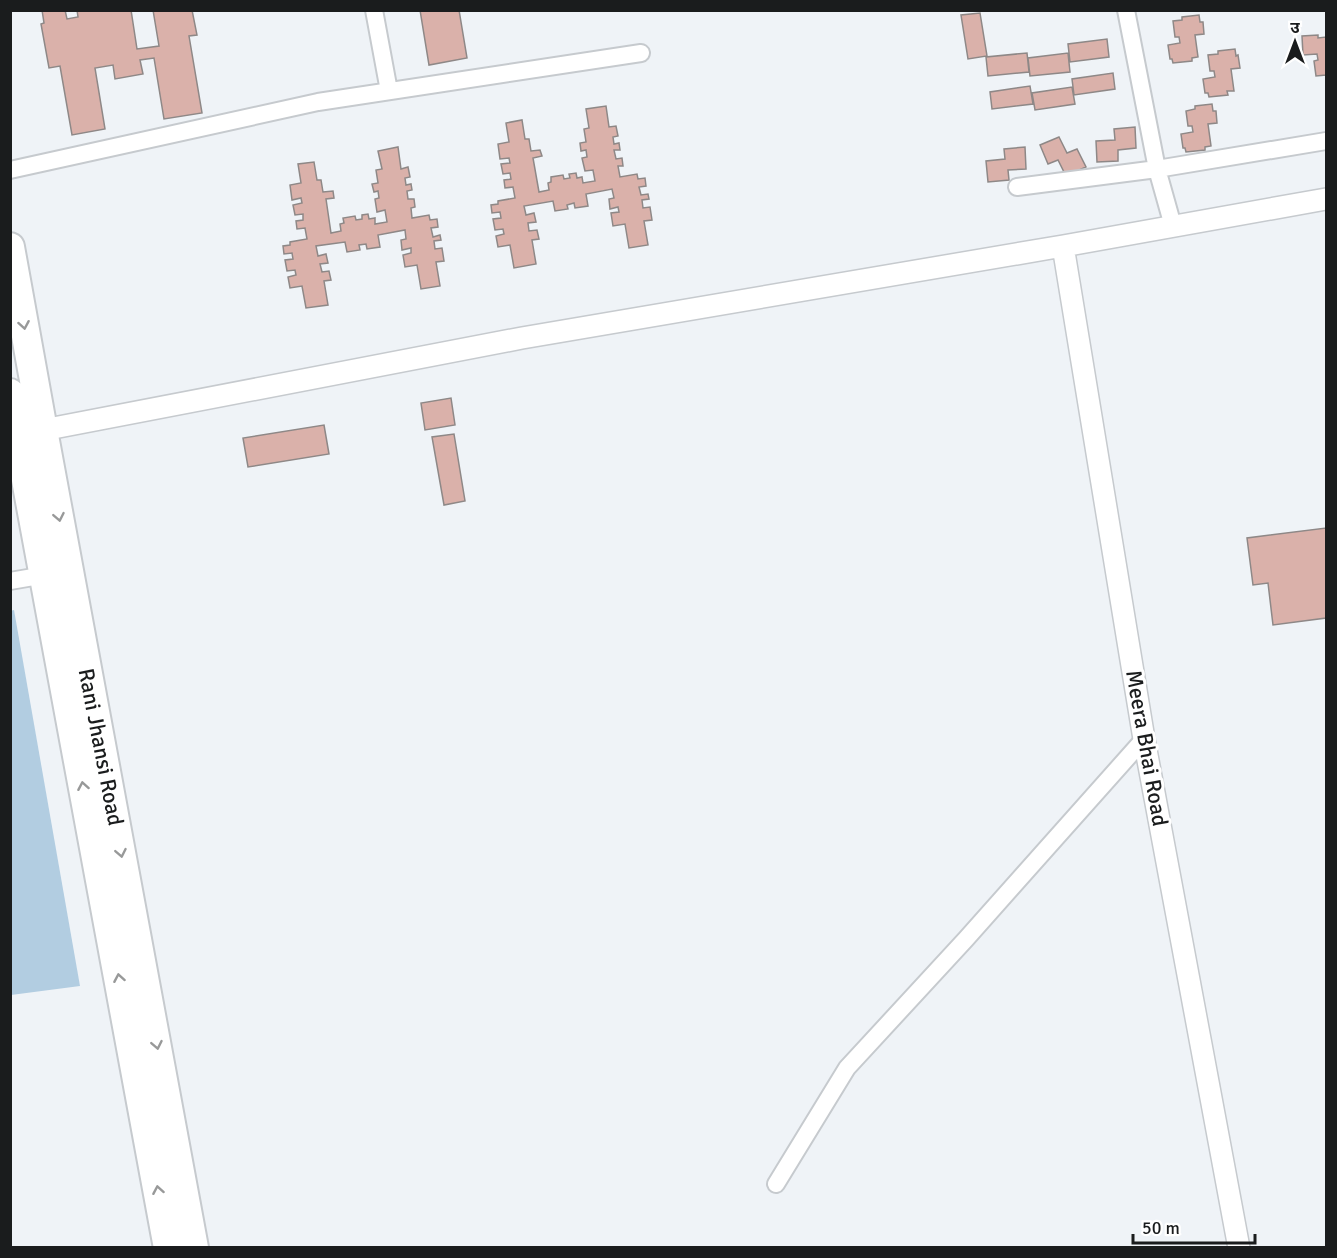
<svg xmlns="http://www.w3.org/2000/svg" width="1337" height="1258" font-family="Signika,'Noto Sans Devanagari',sans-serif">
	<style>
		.green { fill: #b2cde1 }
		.building { fill: #dab1aa; stroke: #8e8887; stroke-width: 1.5 }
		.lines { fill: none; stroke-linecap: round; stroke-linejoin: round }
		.minor-casing { stroke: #c6cace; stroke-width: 20 }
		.tertiary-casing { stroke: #c6cace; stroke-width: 24 }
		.trunk-casing { stroke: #c6cace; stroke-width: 32 }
		.minor { stroke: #fff; stroke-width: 16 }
		.tertiary { stroke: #fff; stroke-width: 21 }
		.trunk { stroke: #fff; stroke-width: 28 }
		.oneway { stroke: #989999 }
		.labels { text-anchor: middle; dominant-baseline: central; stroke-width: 6; stroke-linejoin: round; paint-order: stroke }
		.street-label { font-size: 22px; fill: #1a1c1d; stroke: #fff }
	</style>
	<rect width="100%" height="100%" fill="#eff3f7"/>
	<path class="green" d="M 14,610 L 80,986 L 11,995 L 10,611 Z"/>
	<path class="building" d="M 42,10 L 65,10 L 67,19 L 78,17 L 77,10 L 131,10 L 137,49 L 159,46 L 153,10 L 192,10 L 197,35 L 189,36 L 202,113 L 164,119 L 154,58 L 140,60 L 143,74 L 115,79 L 113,65 L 95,68 L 105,129 L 72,135 L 60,66 L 49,68 L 41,24 L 44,23 Z
		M 420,10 L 459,10 L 467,58 L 429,65 Z
		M 980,13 L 987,56 L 968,59 L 961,15 Z
		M 1199,15 L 1200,22 L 1203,22 L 1204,34 L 1195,35 L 1198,57 L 1192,58 L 1192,61 L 1173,63 L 1172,59 L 1170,59 L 1168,45 L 1180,43 L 1179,37 L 1175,37 L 1173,21 L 1182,20 L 1182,17 Z
		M 1318,35 L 1318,38 L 1326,37 L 1326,75 L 1316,76 L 1314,61 L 1318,60 L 1317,54 L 1303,55 L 1302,36 Z
		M 1107,39 L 1109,57 L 1070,62 L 1068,44 Z
		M 1235,49 L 1236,56 L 1238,55 L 1240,68 L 1231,69 L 1234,91 L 1227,91 L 1228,95 L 1209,97 L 1208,93 L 1205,93 L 1203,79 L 1215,77 L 1214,71 L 1210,71 L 1208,55 L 1218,54 L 1218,51 Z
		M 1027,53 L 1029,72 L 988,76 L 986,57 Z
		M 1068,53 L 1070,72 L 1030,76 L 1028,58 Z
		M 1113,73 L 1115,89 L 1074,95 L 1072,79 Z
		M 1030,86 L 1033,104 L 992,109 L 990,92 Z
		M 1072,87 L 1075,104 L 1035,110 L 1032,93 Z
		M 1212,104 L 1213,111 L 1216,111 L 1217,123 L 1208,124 L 1211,146 L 1205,147 L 1205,150 L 1186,152 L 1185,148 L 1183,148 L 1181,134 L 1193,132 L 1192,126 L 1188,126 L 1186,111 L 1195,109 L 1195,106 Z
		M 606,106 L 609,127 L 616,126 L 618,136 L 613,137 L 614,144 L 619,143 L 620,150 L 614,150 L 616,159 L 622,158 L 623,166 L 618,166 L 620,177 L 637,174 L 638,179 L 645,178 L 646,186 L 639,187 L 641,195 L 648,194 L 649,199 L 642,200 L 643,208 L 650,207 L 652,220 L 644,221 L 648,245 L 629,248 L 625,224 L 613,226 L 611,213 L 619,212 L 618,207 L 610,209 L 609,199 L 614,198 L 612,189 L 586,194 L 588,206 L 575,208 L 574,203 L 567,205 L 568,209 L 555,211 L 553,201 L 524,206 L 526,215 L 534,213 L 536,222 L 528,223 L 529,231 L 537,230 L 539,239 L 532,240 L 536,264 L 514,268 L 510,245 L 498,247 L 496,236 L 504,234 L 503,229 L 495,230 L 493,219 L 501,218 L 500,212 L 492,213 L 491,205 L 498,204 L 498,201 L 515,198 L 513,187 L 505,188 L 504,180 L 511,179 L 510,173 L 503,174 L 501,164 L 510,163 L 509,158 L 500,159 L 498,144 L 509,142 L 506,123 L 522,120 L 525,139 L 529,139 L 531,151 L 540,150 L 542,156 L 533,158 L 539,192 L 549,190 L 548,183 L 551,182 L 551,177 L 563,175 L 564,179 L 570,178 L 569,174 L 576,173 L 577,178 L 582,177 L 583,183 L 595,181 L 593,170 L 585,171 L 582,158 L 587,157 L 586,150 L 581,151 L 580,143 L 586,142 L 584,129 L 589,128 L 586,109 Z
		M 1135,127 L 1136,148 L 1118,150 L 1118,161 L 1097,162 L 1096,141 L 1115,140 L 1114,129 Z
		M 1059,137 L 1067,153 L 1077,149 L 1086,167 L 1066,176 L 1058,160 L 1048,164 L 1040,145 Z
		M 398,147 L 401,169 L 408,167 L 410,177 L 405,178 L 406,185 L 411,184 L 412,190 L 407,191 L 408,199 L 414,199 L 415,207 L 411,208 L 412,218 L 429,215 L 430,220 L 437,219 L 438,227 L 431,228 L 433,237 L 440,235 L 441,240 L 434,241 L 435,249 L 442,248 L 444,261 L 436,262 L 440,286 L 421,289 L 417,265 L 405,267 L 403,255 L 411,253 L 411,248 L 402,250 L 401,240 L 406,239 L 405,230 L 378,235 L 380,247 L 367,249 L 366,244 L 359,245 L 360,250 L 347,252 L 345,242 L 316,246 L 318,256 L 326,254 L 328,263 L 320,264 L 322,272 L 329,271 L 331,280 L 324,281 L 328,305 L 306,308 L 302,286 L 290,288 L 288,277 L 296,275 L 295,270 L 287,271 L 285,260 L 293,259 L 292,253 L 284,254 L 283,246 L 290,245 L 290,242 L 307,239 L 305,228 L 297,229 L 296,221 L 303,220 L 303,214 L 295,215 L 293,205 L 302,203 L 301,198 L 292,200 L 290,185 L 301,183 L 298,164 L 314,162 L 317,180 L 321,180 L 323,192 L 333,191 L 334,198 L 326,199 L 331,233 L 341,231 L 340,224 L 344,223 L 343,218 L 355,216 L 356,220 L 362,219 L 362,215 L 368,214 L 369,219 L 375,218 L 375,224 L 387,222 L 385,210 L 377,212 L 375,199 L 379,198 L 378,191 L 374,192 L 372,184 L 378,183 L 376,170 L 382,169 L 378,151 Z
		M 1025,147 L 1026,169 L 1008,170 L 1009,180 L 988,182 L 986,161 L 1005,159 L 1004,149 Z
		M 451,398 L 455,425 L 425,430 L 421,403 Z
		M 324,425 L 329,454 L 248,467 L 243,438 Z
		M 454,434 L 465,501 L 444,505 L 432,437 Z
		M 1326,528 L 1326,618 L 1273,625 L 1268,583 L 1253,585 L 1247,538 Z"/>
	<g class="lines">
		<defs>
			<path id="minor" d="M 374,10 L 389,91
				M 1126,10 L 1157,169 L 1173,226
				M 10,170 L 318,102 L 641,53
				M 1017,187 L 1157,169 L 1326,141
				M 10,581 L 45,575
				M 776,1184 L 847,1068 L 966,939 L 1144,739"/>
			<path id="tertiary" d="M 1063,246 L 1144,739 L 1239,1248
				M 43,430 L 522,338 L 1063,246 L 1326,199"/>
			<path id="trunk" d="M 10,247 L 43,430 L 194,1248
				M 10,393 L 168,1248"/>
		</defs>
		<use href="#minor" class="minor-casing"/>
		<use href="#tertiary" class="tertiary-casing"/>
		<use href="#trunk" class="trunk-casing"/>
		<use href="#minor" class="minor"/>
		<use href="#tertiary" class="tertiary"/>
		<use href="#trunk" class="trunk"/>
	</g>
	<defs><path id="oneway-chevron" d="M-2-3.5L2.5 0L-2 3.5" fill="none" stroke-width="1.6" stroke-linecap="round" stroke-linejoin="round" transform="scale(1.5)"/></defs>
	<g class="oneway">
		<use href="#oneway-chevron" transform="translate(24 325) rotate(80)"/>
		<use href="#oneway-chevron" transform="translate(59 517) rotate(79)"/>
		<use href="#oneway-chevron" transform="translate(83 786) rotate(-100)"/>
		<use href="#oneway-chevron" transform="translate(121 853) rotate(79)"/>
		<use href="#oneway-chevron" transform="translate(119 978) rotate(-100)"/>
		<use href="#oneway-chevron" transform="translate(157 1045) rotate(79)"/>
		<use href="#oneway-chevron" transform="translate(158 1190) rotate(-100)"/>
	</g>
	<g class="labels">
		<g class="street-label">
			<text transform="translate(101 747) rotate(79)">Rani Jhansi Road</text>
			<text transform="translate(1147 748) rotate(80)">Meera Bhai Road</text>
		</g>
	</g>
	<rect width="1337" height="1258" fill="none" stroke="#1a1c1d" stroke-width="24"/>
	<g transform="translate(1295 42)" stroke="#ffffff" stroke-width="4.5" paint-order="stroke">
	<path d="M0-4.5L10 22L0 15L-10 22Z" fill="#1a1c1d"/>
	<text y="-9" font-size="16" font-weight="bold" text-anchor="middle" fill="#1a1c1d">उ</text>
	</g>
	<path d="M1133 1234v9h122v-9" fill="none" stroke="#1a1c1d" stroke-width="3"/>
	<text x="1142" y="1234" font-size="18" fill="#1a1c1d" stroke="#ffffff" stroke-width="4.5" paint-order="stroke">50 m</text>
</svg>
